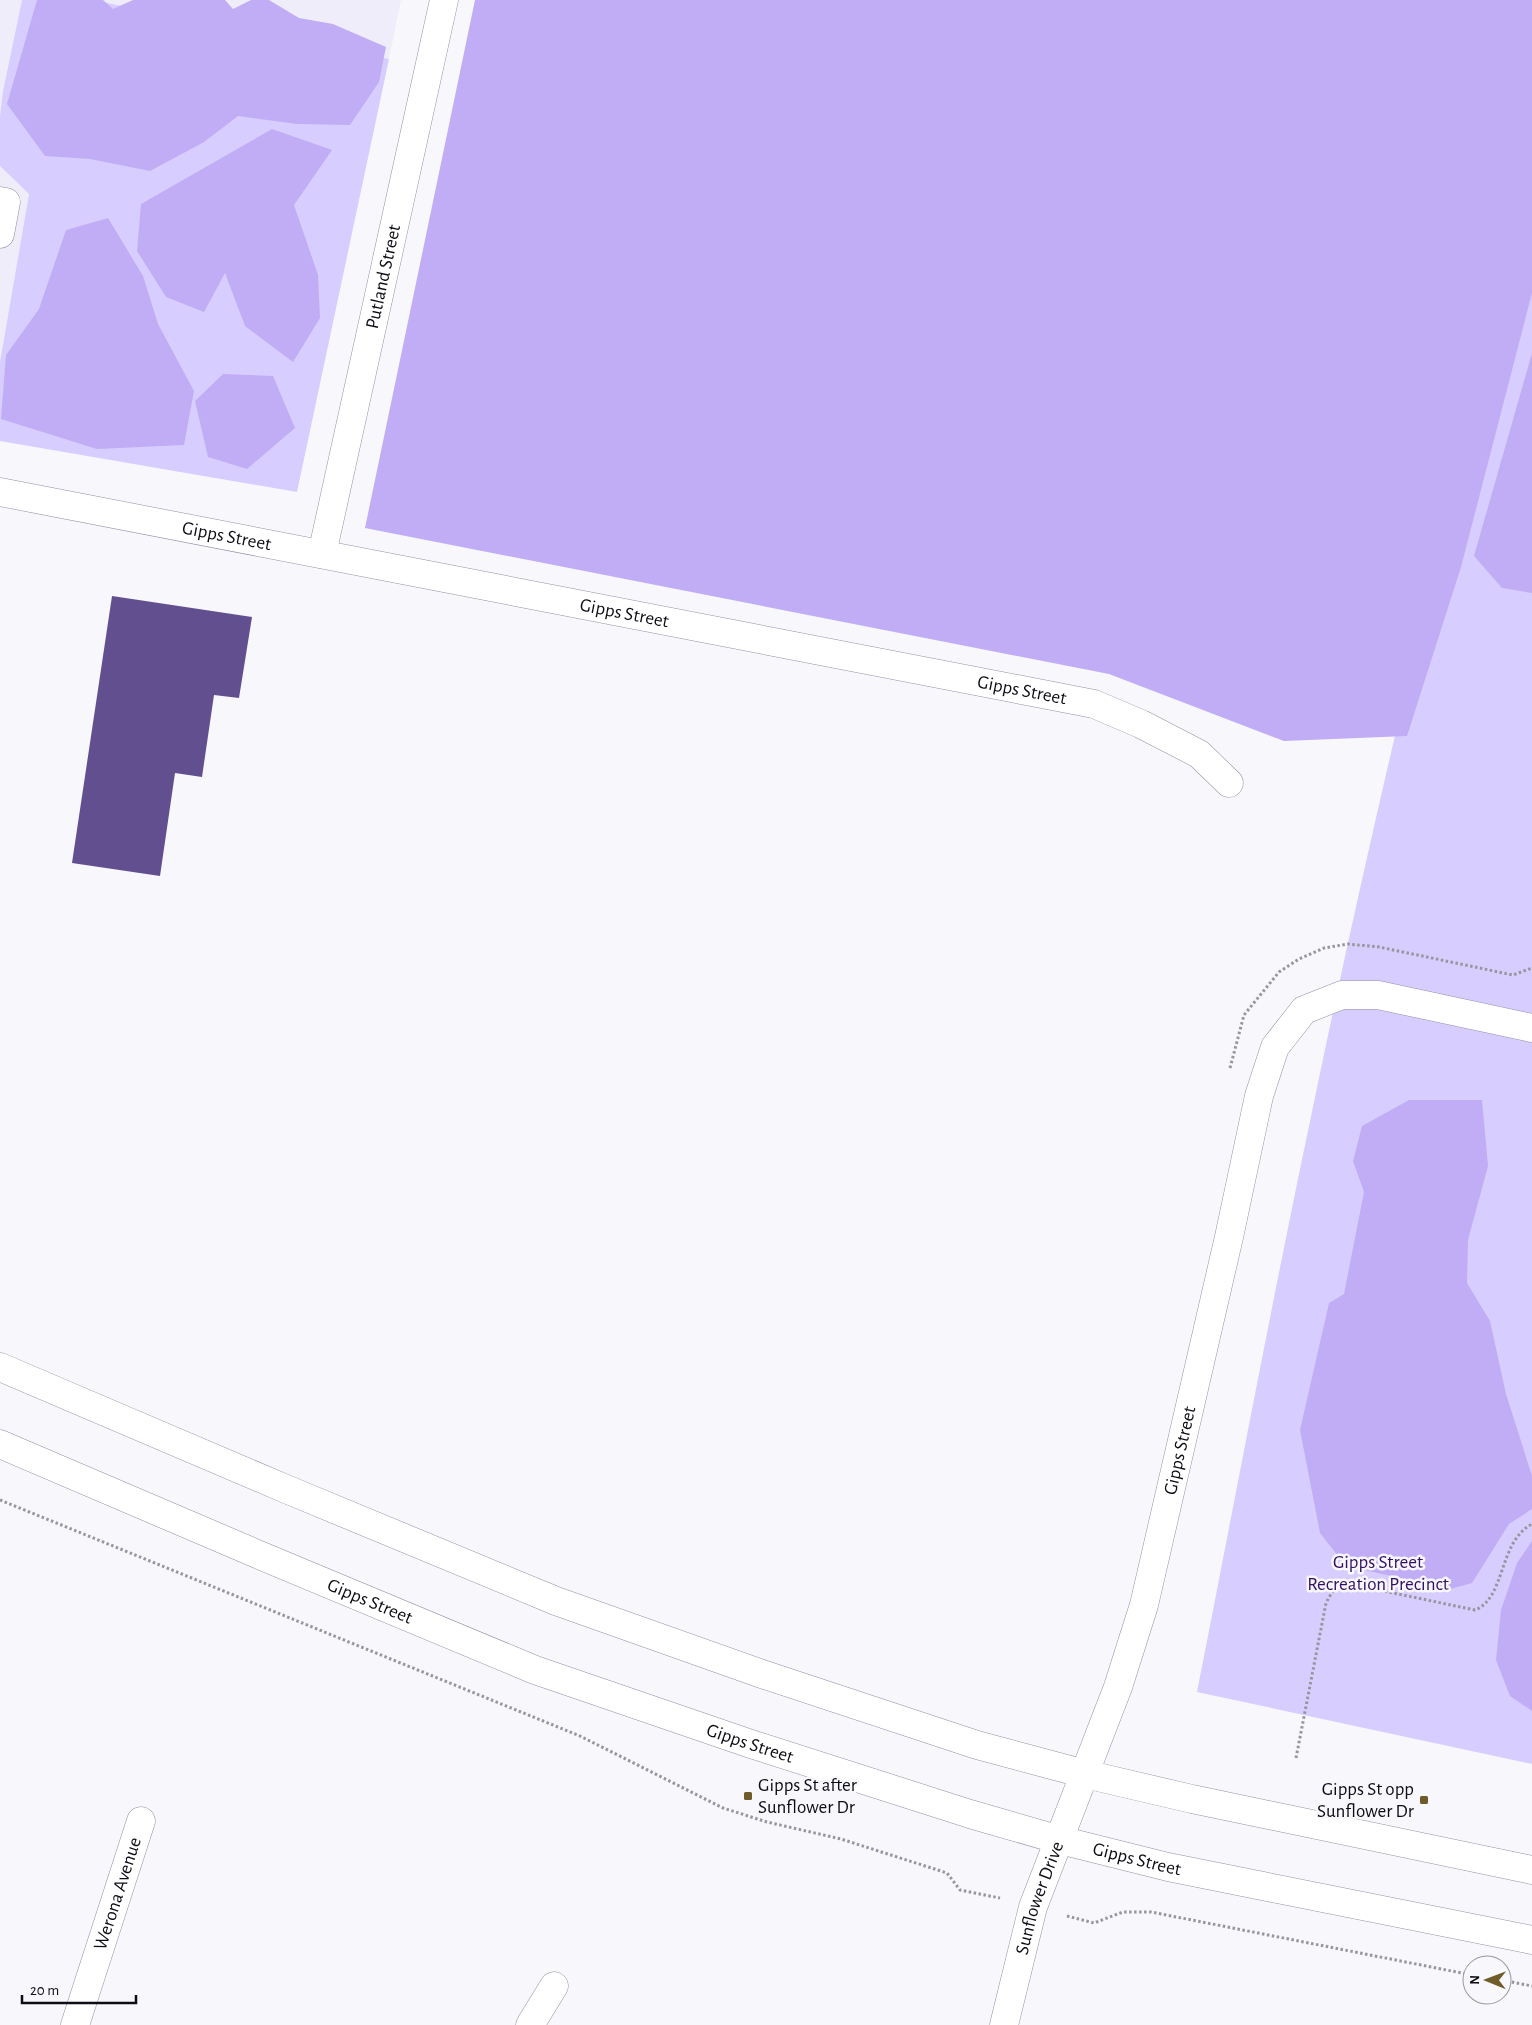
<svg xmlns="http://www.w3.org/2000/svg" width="1532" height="2025" font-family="'Alegreya Sans',sans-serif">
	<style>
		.built { fill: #f0edfb }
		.green { fill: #d8cdff }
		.forest { fill: #c0adf5 }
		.building { fill: #624f90 }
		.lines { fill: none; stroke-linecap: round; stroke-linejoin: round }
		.minor-casing { stroke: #958fa8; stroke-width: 29 }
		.major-casing { stroke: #958fa8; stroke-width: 29 }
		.path { stroke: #97969c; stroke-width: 3; stroke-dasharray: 2.5 2.5; stroke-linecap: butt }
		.minor { stroke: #fff; stroke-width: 28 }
		.major { stroke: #fff; stroke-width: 28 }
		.poi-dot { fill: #705b2a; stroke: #f8f7fc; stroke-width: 2 }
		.labels { text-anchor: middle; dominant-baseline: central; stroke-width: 5; stroke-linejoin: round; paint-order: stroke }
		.street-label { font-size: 19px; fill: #0e0c14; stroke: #f8f7fc }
		.park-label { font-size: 19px; fill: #320f62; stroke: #f8f7fc }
		.poi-label { font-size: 19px; fill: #0e0c14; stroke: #f8f7fc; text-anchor: start }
	</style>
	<rect width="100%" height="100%" fill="#f8f7fc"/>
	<path class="built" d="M 0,0 L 22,0 L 3,91 L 0,116 Z
		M 92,0 L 401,0 L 389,59 Z
		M 0,166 L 29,194 L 0,362 Z"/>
	<path class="green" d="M 22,0 L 92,0 L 389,59 L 297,492 L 0,441 L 0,362 L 29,194 L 0,166 L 0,116 L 3,91 Z
		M 1532,163 L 1532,1764 L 1197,1692 C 1237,1489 1275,1285 1318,1083 C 1382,775 1459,469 1532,163 Z"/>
	<path class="forest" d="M 37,0 L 103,0 L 113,9 L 133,0 L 225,0 L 233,9 L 251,0 L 269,0 L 299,18 L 333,24 L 386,47 L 379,82 L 350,125 L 297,124 L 238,116 L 204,142 L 150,171 L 90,159 L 45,156 L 7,104 Z
		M 475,0 L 1532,0 L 1532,293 L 1461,567 L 1407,736 L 1284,741 L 1109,674 L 365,528 Z
		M 272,129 L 332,150 L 294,205 L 318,275 L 320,318 L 293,362 L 245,326 L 225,273 L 204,312 L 166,297 L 137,251 L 141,204 Z
		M 108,218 L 143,276 L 158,324 L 194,391 L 184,445 L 97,449 L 1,419 L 6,355 L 39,309 L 66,230 Z
		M 1532,353 L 1532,593 L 1502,588 L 1474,556 Z
		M 223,374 L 273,376 L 295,428 L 247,469 L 208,457 L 195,401 Z
		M 1409,1100 L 1482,1100 L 1488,1166 L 1468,1240 L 1467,1283 L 1490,1321 L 1506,1394 L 1532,1476 L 1532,1509 L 1509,1524 L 1472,1583 L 1450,1589 L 1346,1566 L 1320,1533 L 1300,1430 L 1329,1303 L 1344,1294 L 1364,1192 L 1353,1161 L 1362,1126 Z
		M 1532,1541 L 1532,1711 L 1510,1696 L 1496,1660 L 1501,1610 L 1517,1563 Z"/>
	<path class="building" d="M 112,596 L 252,617 L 239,698 L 214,695 L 202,777 L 175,773 L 160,876 L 72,863 Z"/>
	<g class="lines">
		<defs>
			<g id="minor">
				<path d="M 0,201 L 6,202 L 0,234"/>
				<path id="s1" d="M 0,492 L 1094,704 L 1141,724 L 1199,754 L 1229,783"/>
				<path id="s2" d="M 322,554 L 444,0"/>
				<path id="s3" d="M 75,2025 L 141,1821"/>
				<path d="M 530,2025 L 554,1986"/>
				<path id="s4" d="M 1004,2025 L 1033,1907 L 1118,1687 L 1144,1605 L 1229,1237 L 1259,1096 L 1275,1047 L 1304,1010 L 1342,995 L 1378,995 L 1532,1028"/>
			</g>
			<g id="major">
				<path d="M 0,1367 L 286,1489 L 556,1601 L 762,1674 L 977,1745 L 1085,1774 L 1192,1799 L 1532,1870"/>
				<path id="s5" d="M 0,1444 L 257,1554 L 535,1670 L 751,1744 L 970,1814 L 1060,1840 L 1168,1867 L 1532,1940"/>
			</g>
		</defs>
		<use href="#minor" class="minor-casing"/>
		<use href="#major" class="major-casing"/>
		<path class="path" d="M 1230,1068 L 1244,1015 L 1279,972 L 1299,959 L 1324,948 L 1348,944 L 1379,947 L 1513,975 L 1532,968
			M 0,1500 L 580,1736 L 723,1808 L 767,1822 L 841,1839 L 947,1873 L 960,1890 L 1000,1898
			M 1296,1758 L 1326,1603 C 1333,1589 1338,1585 1355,1585 L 1475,1610 C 1506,1598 1498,1542 1532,1524
			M 1067,1916 L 1094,1923 L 1123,1912 L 1151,1912 L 1472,1975
			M 1502,1980 L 1532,1986"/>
		<use href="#minor" class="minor"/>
		<use href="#major" class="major"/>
	</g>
	<g class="poi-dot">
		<rect x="743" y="1791" width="10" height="10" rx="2.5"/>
		<rect x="1419" y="1795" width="10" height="10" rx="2.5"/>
	</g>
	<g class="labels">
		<g class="street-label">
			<text stroke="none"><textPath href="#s2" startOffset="284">Putland Street</textPath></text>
			<text stroke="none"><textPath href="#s1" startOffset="231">Gipps Street</textPath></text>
			<text stroke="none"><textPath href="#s1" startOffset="636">Gipps Street</textPath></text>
			<text stroke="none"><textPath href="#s1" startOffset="1041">Gipps Street</textPath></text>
			<text stroke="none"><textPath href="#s4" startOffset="602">Gipps Street</textPath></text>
			<text stroke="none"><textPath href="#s5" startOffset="402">Gipps Street</textPath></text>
			<text stroke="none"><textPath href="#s5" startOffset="808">Gipps Street</textPath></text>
			<text stroke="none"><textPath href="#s5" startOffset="1212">Gipps Street</textPath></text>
			<text stroke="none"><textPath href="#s3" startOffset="138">Werona Avenue</textPath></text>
			<text stroke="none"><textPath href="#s4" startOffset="132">Sunflower Drive</textPath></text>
		</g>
		<g class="park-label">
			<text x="1378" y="1562">Gipps Street<tspan x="1378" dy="22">Recreation Precinct</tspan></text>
		</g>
		<g class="poi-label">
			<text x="758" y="1785">Gipps St after<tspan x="758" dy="22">Sunflower Dr</tspan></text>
			<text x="1414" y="1789" text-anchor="end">Gipps St opp<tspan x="1414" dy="22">Sunflower Dr</tspan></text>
		</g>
	</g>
	<g transform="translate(1487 1980) rotate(271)"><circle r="24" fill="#f8f7fc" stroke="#9a999f"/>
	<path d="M0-4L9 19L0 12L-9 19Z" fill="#705b2a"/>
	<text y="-8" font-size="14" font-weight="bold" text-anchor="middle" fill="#0e0c14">N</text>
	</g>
	<path d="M22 1995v8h114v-8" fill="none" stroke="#0e0c14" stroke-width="2.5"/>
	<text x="30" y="1995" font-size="15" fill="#0e0c14" stroke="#f8f7fc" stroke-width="4" paint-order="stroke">20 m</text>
</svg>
